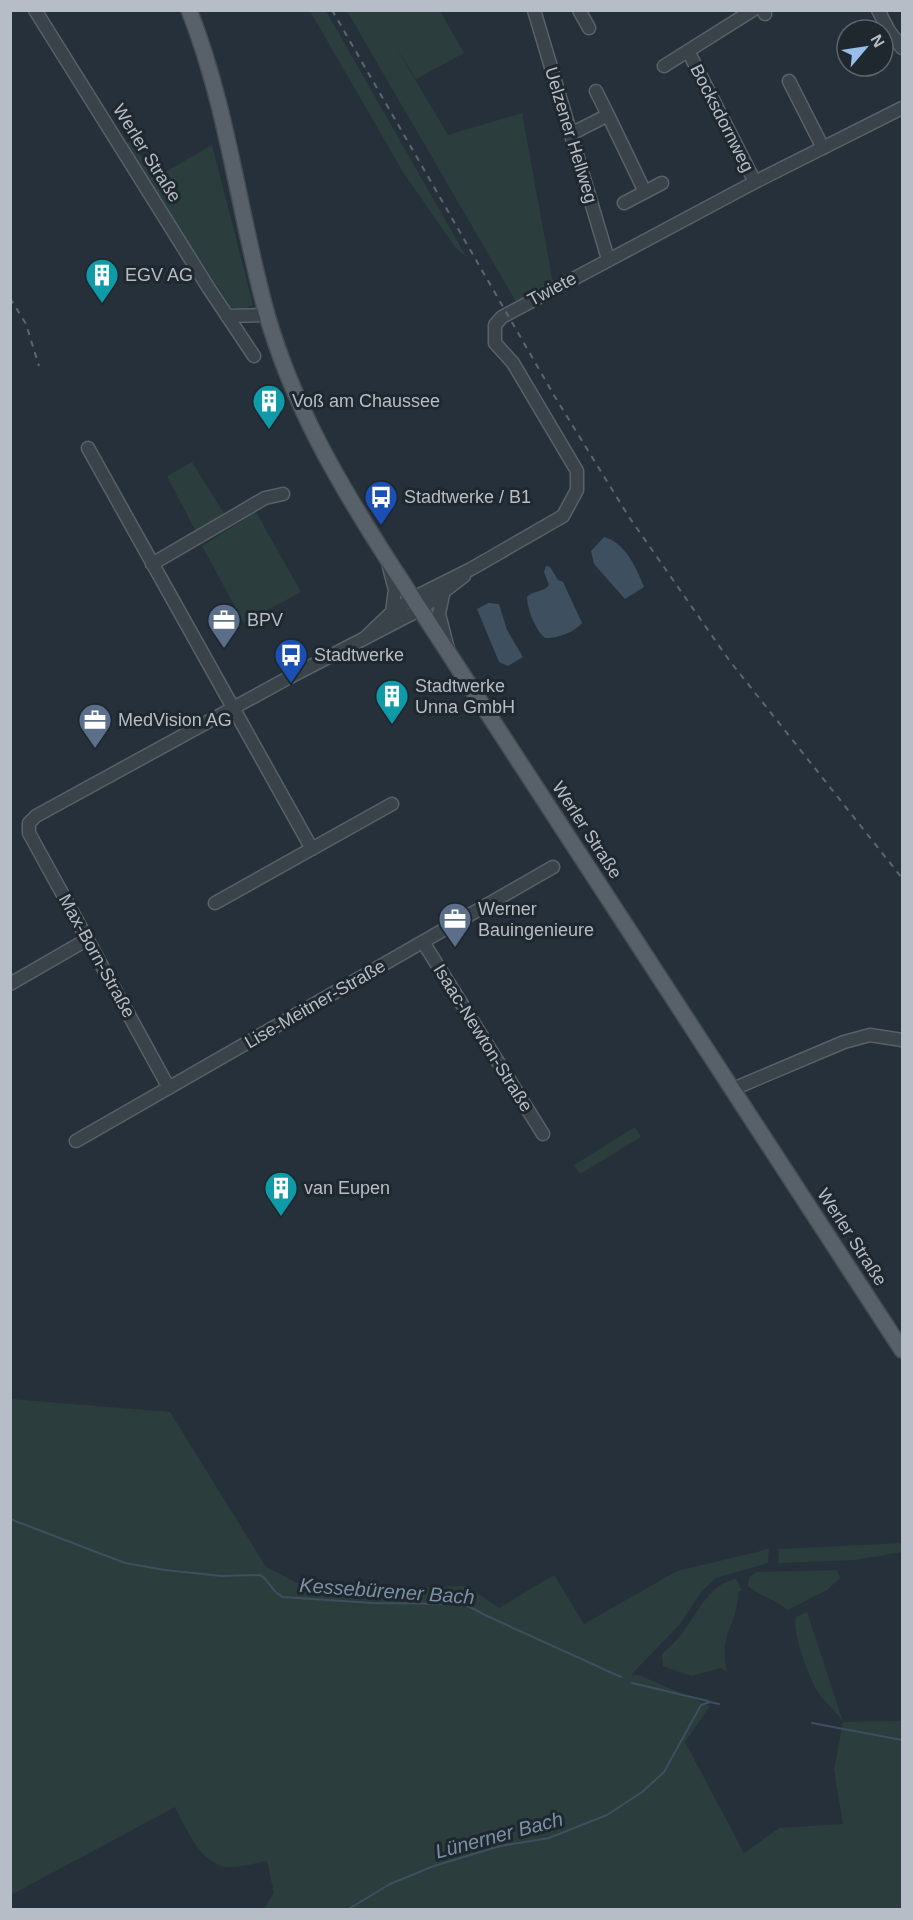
<svg xmlns="http://www.w3.org/2000/svg" width="913" height="1920" font-family="Helvetica,sans-serif">
	<style>
		.green { fill: #2b3e3d }
		.water { fill: #3e4f60 }
		.lines { fill: none; stroke-linecap: round; stroke-linejoin: round }
		.stream { stroke: #3e4f60; stroke-width: 2 }
		.minor-casing { stroke: #586068; stroke-width: 15 }
		.major-casing { stroke: #434b53; stroke-width: 18 }
		.minor { stroke: #3a424a; stroke-width: 12 }
		.major { stroke: #58616a; stroke-width: 15 }
		.rail { stroke: #5c6671; stroke-width: 2; stroke-dasharray: 6 6; stroke-linecap: butt }
		.labels { text-anchor: middle; dominant-baseline: central; stroke-width: 6; stroke-linejoin: round; paint-order: stroke }
		.street-label { font-size: 18px; fill: #b6bdc6; stroke: #1f272f }
		.poi-label { font-size: 18px; fill: #b6bdc6; stroke: #1f272f; text-anchor: start }
		.water-label { font-size: 20px; font-style: italic; fill: #7a90a5; stroke: #1f272f }
	</style>
	<rect width="100%" height="100%" fill="#26303a"/>
	<path class="green" d="M 310,11 L 326,11 L 467,258 L 455,247 L 403,172 Z
		M 347,11 L 440,11 L 464,53 L 416,79 L 394,44 L 448,135 L 522,113 L 554,289 L 519,307 Z
		M 131,141 L 157,177 L 212,145 L 253,305 L 243,309 L 231,307 L 124,144 Z
		M 192,462 L 225,515 L 196,532 L 167,476 Z
		M 256,512 L 301,592 L 244,623 L 202,546 Z
		M 635,1127 L 641,1137 L 580,1174 L 574,1165 Z
		M 11,1399 L 170,1412 L 266,1567 L 297,1583 L 379,1588 L 467,1586 L 499,1608 L 554,1575 L 584,1624 L 677,1571 L 769,1549 L 768,1563 L 716,1578 L 702,1591 L 680,1624 L 631,1675 L 639,1675 L 710,1706 L 685,1742 L 744,1853 L 779,1828 L 843,1824 L 834,1770 L 843,1722 C 836,1711 823,1701 816,1689 C 808,1673 792,1634 796,1617 L 807,1612 L 843,1722 L 902,1721 L 902,1909 L 264,1909 L 274,1893 L 267,1861 C 256,1863 245,1866 234,1867 C 202,1870 187,1829 175,1807 L 11,1895 C 10,1864 14,1833 10,1803 Z
		M 902,1543 L 902,1552 L 854,1560 L 778,1563 L 779,1549 Z
		M 837,1570 L 840,1578 L 827,1590 L 788,1610 C 776,1600 760,1596 748,1586 L 749,1577 L 757,1572 Z
		M 736,1579 L 742,1590 L 738,1592 C 738,1626 718,1632 727,1672 L 721,1668 L 691,1676 L 663,1666 L 662,1654 C 668,1649 674,1643 679,1637 C 695,1619 708,1583 736,1579 Z"/>
	<path class="water" d="M 604,537 C 625,542 637,569 644,587 L 625,599 L 594,564 L 591,551 Z
		M 546,566 L 550,567 L 558,580 L 563,582 L 582,623 C 575,632 556,639 545,638 C 536,631 527,609 527,597 C 533,590 543,593 549,585 L 544,572 Z
		M 488,603 L 499,604 L 507,630 L 523,657 L 508,666 L 499,662 L 477,609 Z"/>
	<g class="lines">
		<path class="stream" d="M 10,1519 L 125,1563 L 165,1570 L 221,1576 L 260,1575 C 270,1580 271,1592 283,1597 L 372,1603 L 464,1604 L 487,1616 L 621,1677
			M 632,1683 L 708,1701
			M 812,1723 L 902,1740
			M 347,1910 L 390,1884 L 434,1866 L 500,1846 L 549,1838 L 607,1815 L 642,1792 L 664,1772 L 701,1705 L 710,1702 L 719,1704"/>
		<defs>
			<path id="minor" d="M 35,10 L 208,287 L 254,356
				M 534,10 L 608,259
				M 579,10 L 589,28
				M 763,10 L 765,14
				M 878,10 L 889,31 L 902,48
				M 689,53 L 755,182
				M 664,66 L 753,10
				M 789,81 L 823,148
				M 596,91 L 608,115
				M 571,134 L 608,115 L 645,192 L 624,203
				M 645,192 L 662,183
				M 227,316 L 267,315
				M 88,448 L 312,849
				M 388,563 L 395,590 L 392,612
				M 152,564 L 265,498 L 283,494
				M 443,594 L 439,614 L 448,649
				M 366,637 L 392,612 L 413,598 L 471,569 L 563,516 L 577,490 L 577,471 L 513,363 L 495,343 L 495,325 L 502,317 L 755,182 L 902,108
				M 215,903 L 392,804
				M 423,942 L 543,1134
				M 10,984 L 88,939
				M 169,1088 L 29,833 L 29,823 L 36,816 L 288,678 L 421,609 L 464,576
				M 733,1089 L 844,1042 L 870,1035 L 902,1040
				M 76,1141 L 553,867"/>
			<path id="major" d="M 189,10 C 228,108 239,215 267,315 C 293,405 338,482 388,560 L 902,1350"/>
		</defs>
		<use href="#minor" class="minor-casing"/>
		<use href="#major" class="major-casing"/>
		<use href="#minor" class="minor"/>
		<use href="#major" class="major"/>
		<path class="rail" d="M 332,10 L 555,397 L 629,517 L 729,660 L 902,878
			M 10,298 L 26,324 L 39,366"/>
	</g>
	<defs>
		<symbol id="building-pin" viewBox="-11 -11 22 30"><path d="M0 17L-7.5 6A9.5 9.5 0 1 1 7.5 6Z" fill="#0f9aa8" stroke="#1f272f"/><path d="M-4-6H4V6H1V3H-1V6H-4ZM-2.5-4.3h1.7v1.8h-1.7ZM.8-4.3h1.7v1.8H.8ZM-2.5-1h1.7V.8h-1.7ZM.8-1h1.7V.8H.8Z" fill="#fff"/></symbol>
		<symbol id="bus-pin" viewBox="-11 -11 22 30"><path d="M0 17L-7.5 6A9.5 9.5 0 1 1 7.5 6Z" fill="#1a4fb4" stroke="#1f272f"/><path d="M-5-6H5V4H4V6H2V4H-2V6H-4V4H-5ZM-3.5-4V0h7V-4ZM-3.5 1.2v1.5H-2V1.2ZM2 1.2v1.5H3.5V1.2Z" fill="#fff"/></symbol>
		<symbol id="office-pin" viewBox="-11 -11 22 30"><path d="M0 17L-7.5 6A9.5 9.5 0 1 1 7.5 6Z" fill="#5c6f8a" stroke="#1f272f"/><path d="M-6-3h4V-5.5h4V-3h4V5H-6ZM-1-4.5V-3h2v-1.5ZM-6 0V1H6V0Z" fill="#fff"/></symbol>
	</defs>
	<g fill-rule="evenodd">
		<use href="#building-pin" x="83" y="256" width="38" height="52"/>
		<use href="#building-pin" x="250" y="382" width="38" height="52"/>
		<use href="#bus-pin" x="362" y="478" width="38" height="52"/>
		<use href="#office-pin" x="205" y="601" width="38" height="52"/>
		<use href="#bus-pin" x="272" y="636" width="38" height="52"/>
		<use href="#building-pin" x="373" y="677" width="38" height="52"/>
		<use href="#office-pin" x="76" y="701" width="38" height="52"/>
		<use href="#office-pin" x="436" y="900" width="38" height="52"/>
		<use href="#building-pin" x="262" y="1169" width="38" height="52"/>
	</g>
	<g class="labels">
		<g class="street-label">
			<text transform="translate(722 118) rotate(63)">Bocksdornweg</text>
			<text transform="translate(571 135) rotate(73)">Uelzener Hellweg</text>
			<text transform="translate(147 153) rotate(58)">Werler Straße</text>
			<text transform="translate(552 289) rotate(-28)">Twiete</text>
			<text transform="translate(587 830) rotate(57)">Werler Straße</text>
			<text transform="translate(97 956) rotate(61)">Max-Born-Straße</text>
			<text transform="translate(315 1004) rotate(-30)">Lise-Meitner-Straße</text>
			<text transform="translate(483 1038) rotate(58)">Isaac-Newton-Straße</text>
			<text transform="translate(852 1237) rotate(57)">Werler Straße</text>
		</g>
		<g class="poi-label">
			<text x="125" y="275">EGV AG</text>
			<text x="292" y="401">Voß am Chaussee</text>
			<text x="404" y="497">Stadtwerke / B1</text>
			<text x="247" y="620">BPV</text>
			<text x="314" y="655">Stadtwerke</text>
			<text x="415" y="686">Stadtwerke<tspan x="415" dy="21">Unna GmbH</tspan></text>
			<text x="118" y="720">MedVision AG</text>
			<text x="478" y="909">Werner<tspan x="478" dy="21">Bauingenieure</tspan></text>
			<text x="304" y="1188">van Eupen</text>
		</g>
		<g class="water-label">
			<text transform="translate(387 1591) rotate(4)">Kessebürener Bach</text>
			<text transform="translate(499 1835) rotate(-15)">Lünerner Bach</text>
		</g>
	</g>
	<rect width="913" height="1920" fill="none" stroke="#b6bdc6" stroke-width="24"/>
	<g transform="translate(865 48) rotate(61)"><circle r="28" fill="#1f272f" stroke="#5b636b" stroke-width="1.5"/>
	<path d="M0-4.5L10 22L0 15L-10 22Z" fill="#96bdeb"/>
	<text y="-9" font-size="16" font-weight="bold" text-anchor="middle" fill="#b6bdc6">N</text>
	</g>
</svg>
